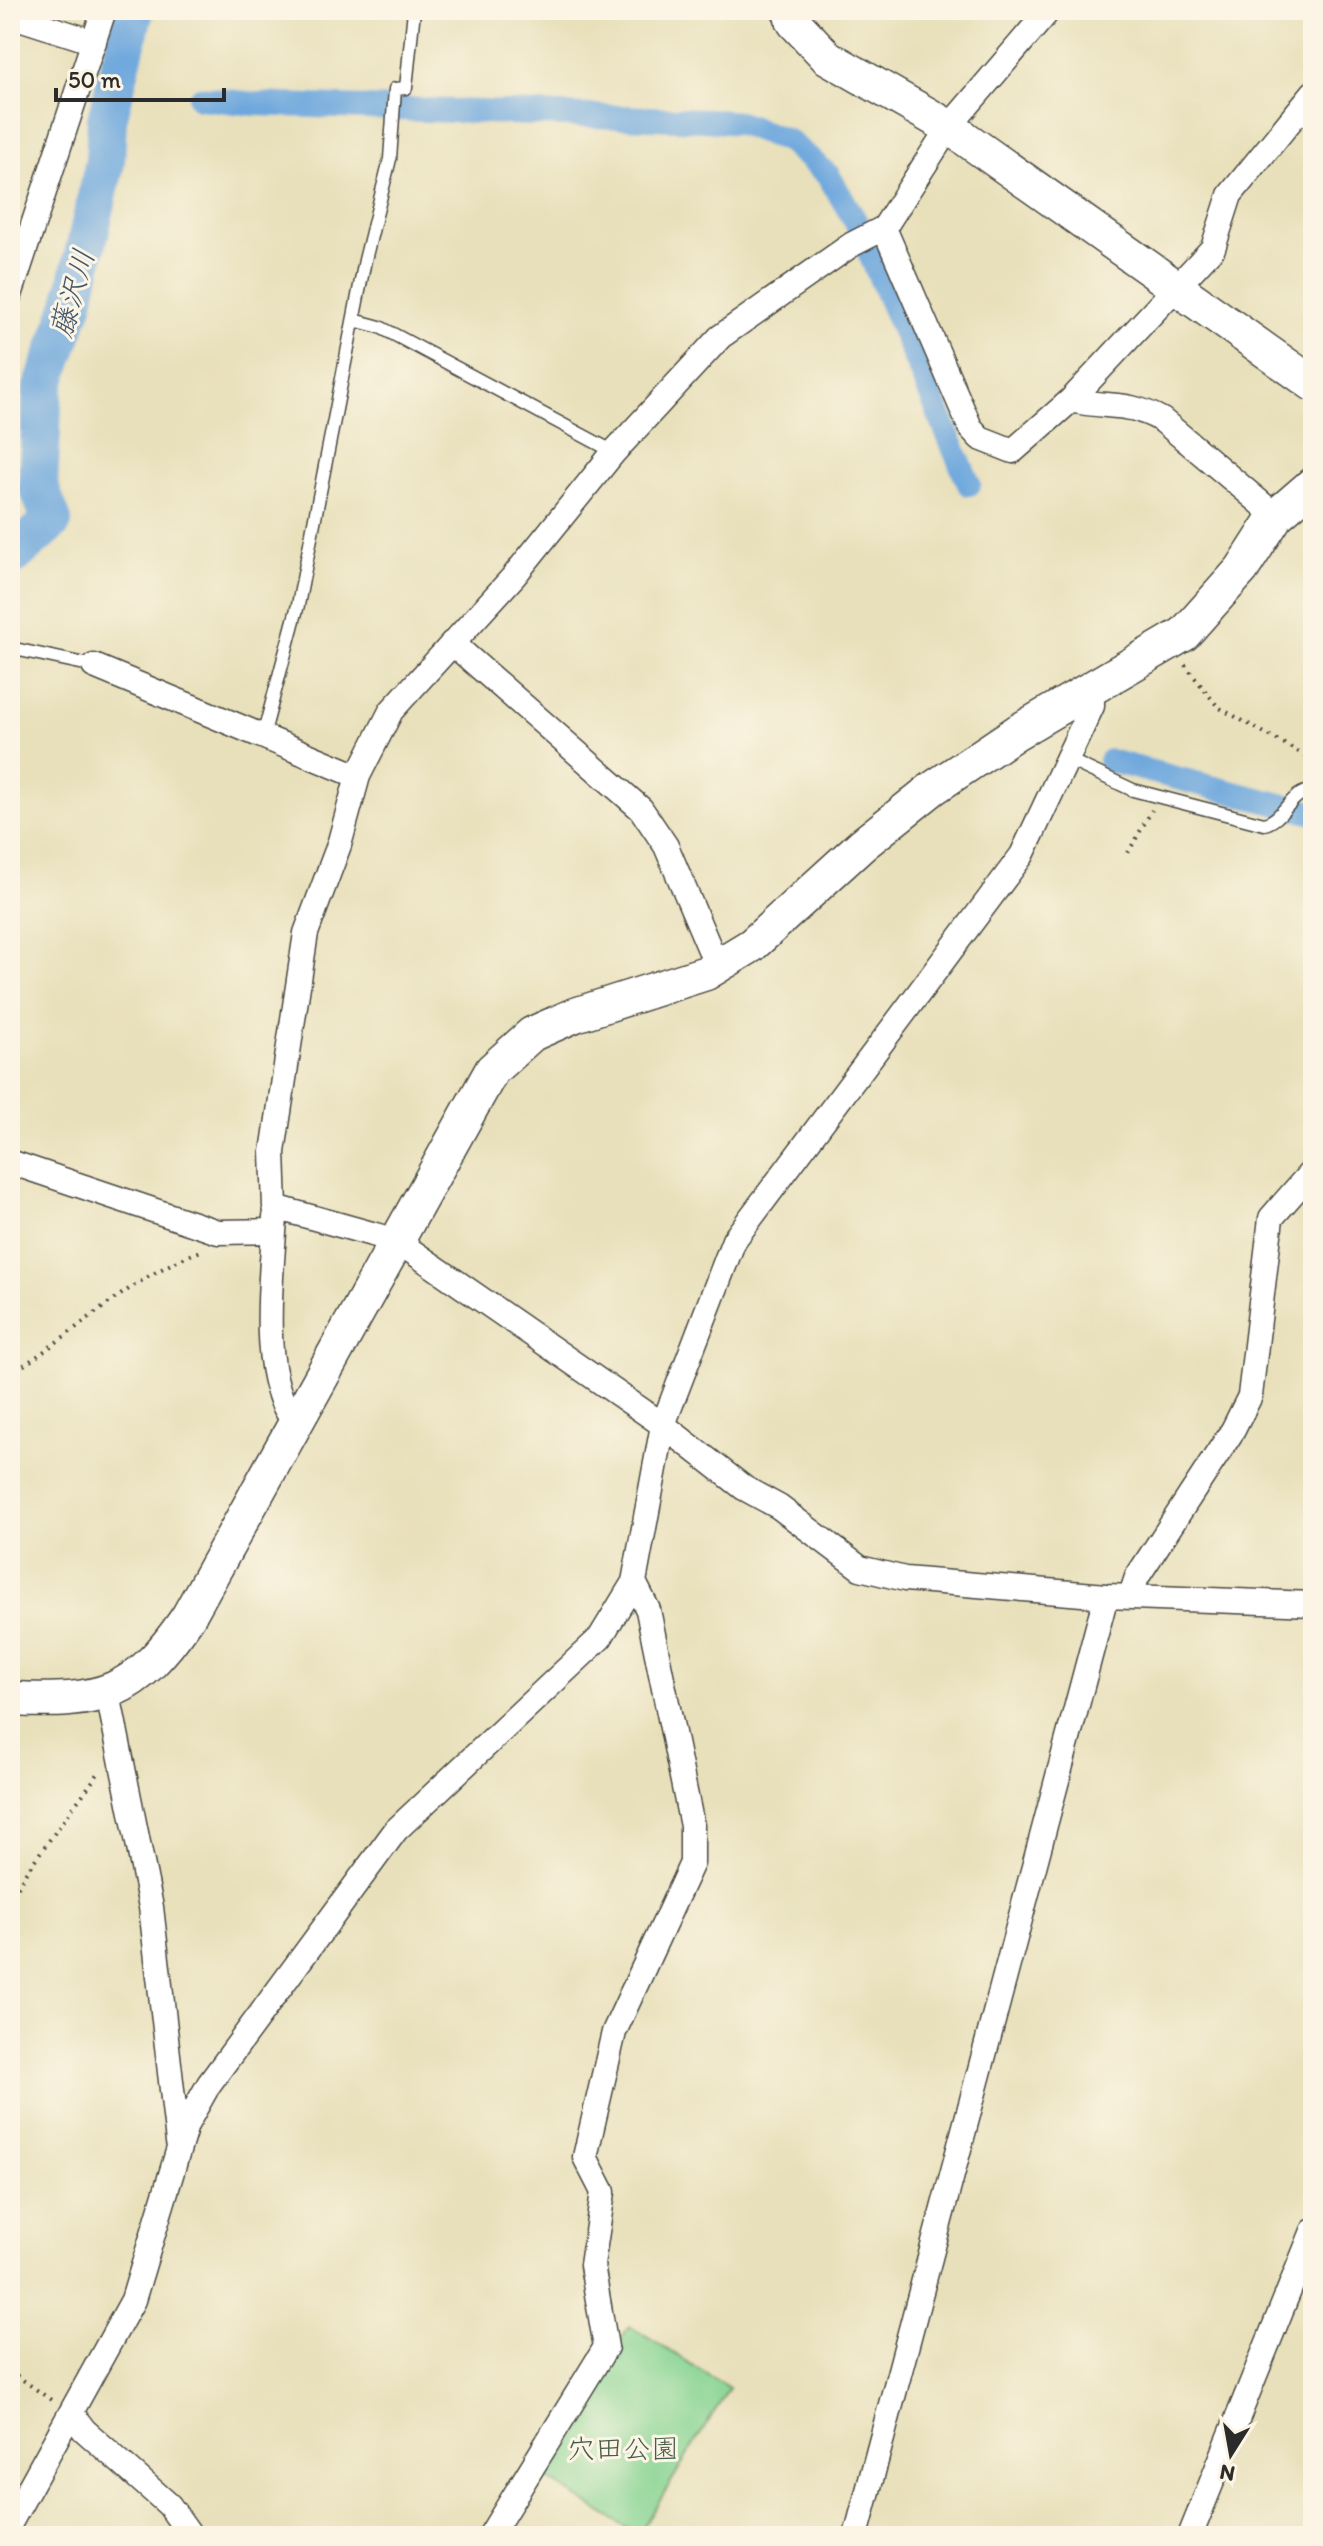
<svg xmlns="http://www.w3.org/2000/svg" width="1323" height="2546" font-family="Itim,'Klee One',sans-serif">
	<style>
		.green { fill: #87d492; stroke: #59805e; stroke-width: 2 }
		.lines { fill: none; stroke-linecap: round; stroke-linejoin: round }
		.canal { stroke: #6da7dd; stroke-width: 24 }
		.river { stroke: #6da7dd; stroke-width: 40 }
		.lane-casing { stroke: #474640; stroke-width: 15 }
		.street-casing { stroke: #474640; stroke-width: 27 }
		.secondary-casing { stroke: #474640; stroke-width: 37 }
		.path { stroke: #474640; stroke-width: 4; stroke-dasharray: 2 6; stroke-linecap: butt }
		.lane { stroke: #fff; stroke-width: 12 }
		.street { stroke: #fff; stroke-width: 24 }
		.secondary { stroke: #fff; stroke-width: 34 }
		.labels { text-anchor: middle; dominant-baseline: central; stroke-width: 6; stroke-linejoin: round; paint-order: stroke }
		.park-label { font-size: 28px; fill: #475e4a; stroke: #fcf5e5 }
		.water-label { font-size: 30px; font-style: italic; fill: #425669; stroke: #fcf5e5 }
	</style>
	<rect width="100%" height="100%" fill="#fcf5e5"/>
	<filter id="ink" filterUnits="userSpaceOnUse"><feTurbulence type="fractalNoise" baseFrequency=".0125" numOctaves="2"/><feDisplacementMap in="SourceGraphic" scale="16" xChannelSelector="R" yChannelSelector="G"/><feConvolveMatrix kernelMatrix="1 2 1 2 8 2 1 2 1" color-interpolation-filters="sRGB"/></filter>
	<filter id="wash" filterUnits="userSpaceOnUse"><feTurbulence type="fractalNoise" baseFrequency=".006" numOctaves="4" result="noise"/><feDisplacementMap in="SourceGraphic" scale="32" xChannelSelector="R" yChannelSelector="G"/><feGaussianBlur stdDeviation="1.8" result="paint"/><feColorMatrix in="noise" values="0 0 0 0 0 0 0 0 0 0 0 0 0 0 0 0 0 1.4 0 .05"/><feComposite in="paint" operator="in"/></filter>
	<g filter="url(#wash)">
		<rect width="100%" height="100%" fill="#e8e0ba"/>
		<path class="green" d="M 629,2326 L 729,2388 L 638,2535 L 538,2473 Z"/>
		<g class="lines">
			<path class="canal" d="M 200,98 L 254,104 L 705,120 L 739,123 L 788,141 L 828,175 L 856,222 L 969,484
				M 1110,761 L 1313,813"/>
			<path class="river" d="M 10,558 L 52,521 L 38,485 L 43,388 L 73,304 L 105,162 L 107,120 L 134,10"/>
		</g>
	</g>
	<g filter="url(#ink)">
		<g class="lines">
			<defs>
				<path id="lane" d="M 1297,112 L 1313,125
					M 354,320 L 380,327 L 614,452
					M 10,648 L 94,666
					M 263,736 L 298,605 L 365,260 L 390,159 L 395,89 L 406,88 L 414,10
					M 1069,760 L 1133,790 L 1264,824 C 1284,820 1291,790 1313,791"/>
				<path id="street" d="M 1049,10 L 949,127 L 884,228 L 851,245 L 720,337 L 614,452 L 514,576 L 391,711 L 358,776 L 339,845 L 306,933 L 273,1152 L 275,1207 L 397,1241 L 663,1425 L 744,1488 L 779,1507 L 860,1568 L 905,1579 L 1106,1596 L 1313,1604
					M 10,15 L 94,42
					M 884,228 L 970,427 L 980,438 L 1013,451 L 1071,400 L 1213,248 L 1230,195 L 1313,93
					M 10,295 L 104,10
					M 1071,400 C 1108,409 1126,400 1162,420 L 1276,516
					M 452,643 L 641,809 L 666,846 L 717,966
					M 94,666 L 358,776
					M 10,1162 L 218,1232 L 274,1231
					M 275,1217 C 272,1275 257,1377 295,1423
					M 1131,1595 L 1137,1577 L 1233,1430 L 1250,1396 L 1271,1218 L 1313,1170
					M 108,1694 L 151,1907 L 178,2142
					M 72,2414 L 84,2430 L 169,2505 L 191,2536
					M 10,2523 L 133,2300 L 186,2125 L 209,2084 L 396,1830 L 600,1638 L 634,1582 L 663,1425 L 734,1240 L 1022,855 L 1092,706 L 1092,689
					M 490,2536 L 606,2347 L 592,2265 L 603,2192 L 585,2157 L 614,2032 L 692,1863 L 692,1826 L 648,1610 L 634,1582
					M 856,2536 L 1106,1596
					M 1190,2536 L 1313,2231"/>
				<path id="secondary" d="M 789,10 L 794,22 L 827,57 L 949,127 L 1313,384
					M 10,1699 C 102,1703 134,1696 188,1617 L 492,1070 L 532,1034 L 575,1015 L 706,973 L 752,945 L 863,844 L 932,789 L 1017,732 L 1184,634 L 1242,569 L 1276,516 L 1313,484"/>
			</defs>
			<use href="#lane" class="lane-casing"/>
			<use href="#street" class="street-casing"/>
			<use href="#secondary" class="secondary-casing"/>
			<path class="path" d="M 1185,665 L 1218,707 L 1313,760
				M 1128,853 L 1152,810
				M 10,1374 C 74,1335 131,1276 201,1251
				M 10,1901 L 26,1872 L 100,1771
				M 10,2371 L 54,2402"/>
			<use href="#lane" class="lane"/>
			<use href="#street" class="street"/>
			<use href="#secondary" class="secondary"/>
		</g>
	</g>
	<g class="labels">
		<g class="park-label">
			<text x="623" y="2448">穴田公園</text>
		</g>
		<g class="water-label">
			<text transform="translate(72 293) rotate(-74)">藤沢川</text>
		</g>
	</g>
	<rect width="1323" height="2546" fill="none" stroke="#fcf5e5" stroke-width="40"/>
	<g transform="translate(1231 2454) rotate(191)" stroke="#fcf5e5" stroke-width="6" paint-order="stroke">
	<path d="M0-6L14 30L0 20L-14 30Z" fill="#2b2b2b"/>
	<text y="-12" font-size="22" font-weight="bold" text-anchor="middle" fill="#2b2b2b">N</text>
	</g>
	<path d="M56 88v12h168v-12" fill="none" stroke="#2b2b2b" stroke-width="4"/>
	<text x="68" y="88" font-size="24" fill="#2b2b2b" stroke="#fcf5e5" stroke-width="6" paint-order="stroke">50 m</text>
</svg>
